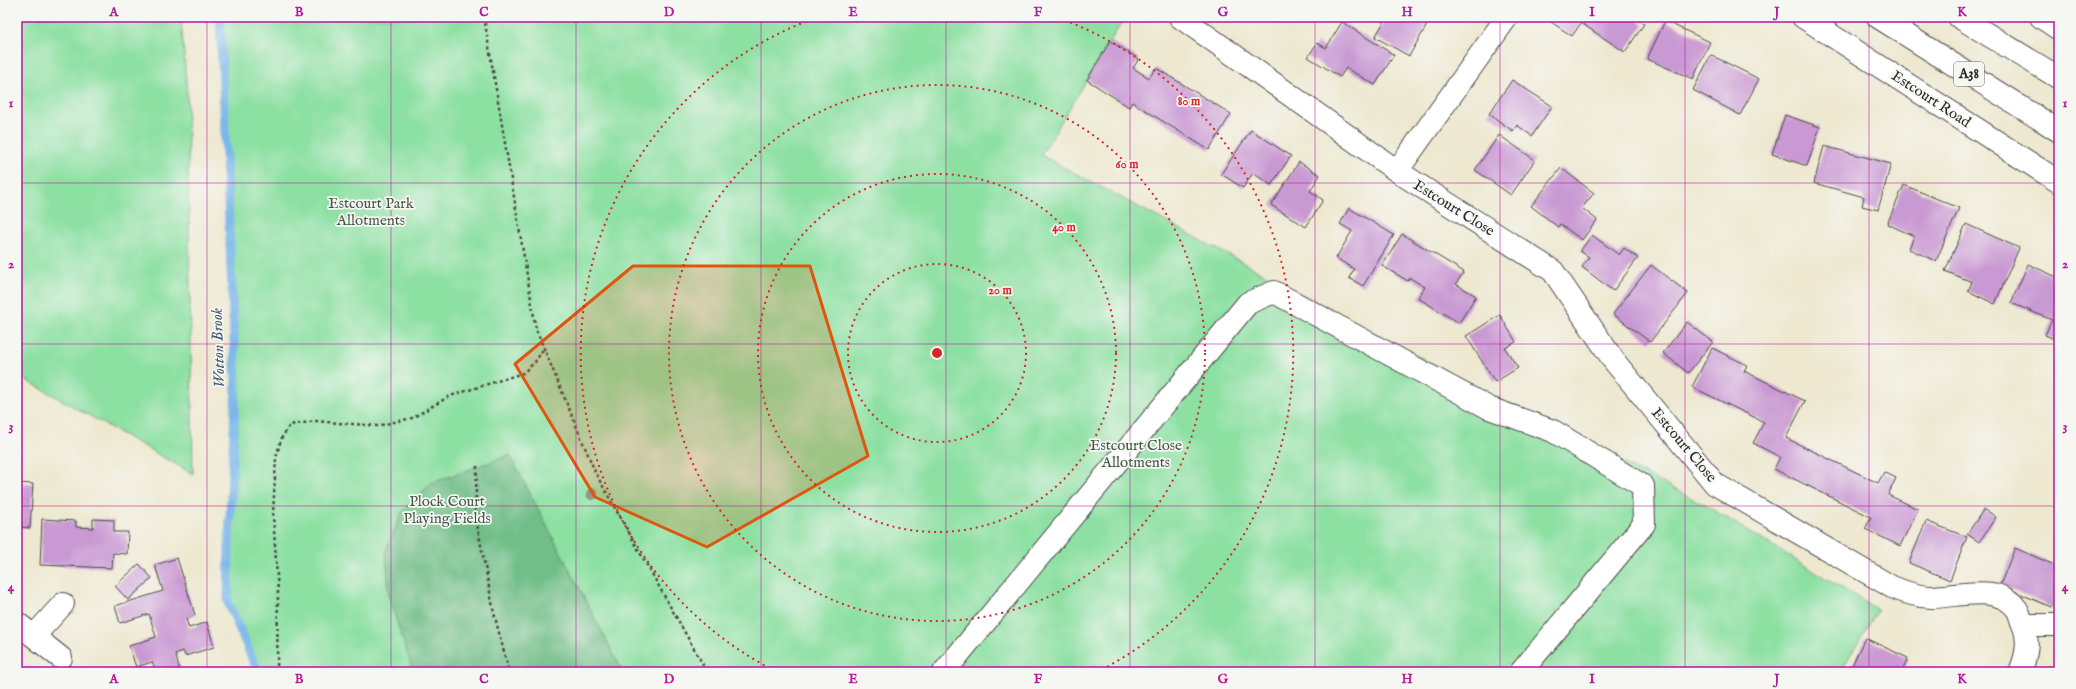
<svg xmlns="http://www.w3.org/2000/svg" width="2076" height="689" font-family="'IM FELL English',serif">
	<style>
		.green { fill: #8ce0a2; stroke: #5c8666 }
		.forest { fill: #71be88; stroke: #4e745a }
		.lines { fill: none; stroke-linecap: round; stroke-linejoin: round }
		.stream { stroke: #76b4e9; stroke-width: 9 }
		.building { fill: #c999d3 }
		.minor-casing { stroke: #484744; stroke-width: 24 }
		.major-casing { stroke: #484744; stroke-width: 24 }
		.path { stroke: #484744; stroke-width: 2.5; stroke-dasharray: 3 3; stroke-linecap: butt }
		.minor { stroke: #fff; stroke-width: 22 }
		.major { stroke: #fff; stroke-width: 22 }
		.tree { fill: #909986 }
		.marked { fill: #df570e; fill-opacity: 0.2; stroke: #df570e; stroke-width: 3; stroke-linejoin: round }
		.grid { fill: none; stroke: #b5179e; stroke-width: 1; stroke-opacity: 0.55 }
		.ring { fill: none; stroke: #d62828; stroke-width: 2; stroke-dasharray: 2 4 }
		.labels { text-anchor: middle; dominant-baseline: central; stroke-width: 3.5; stroke-linejoin: round; paint-order: stroke }
		.shield { fill: #f6f6f2; stroke: #686867; stroke-width: 1 }
		.shield-label { font-size: 14px; font-weight: bold; fill: #2b2b2b }
		.street-label { font-size: 15px; fill: #2b2b2b; stroke: #f6f6f2 }
		.park-label { font-size: 15px; fill: #435849; stroke: #f6f6f2 }
		.water-label { font-size: 16px; font-style: italic; fill: #455b6e; stroke: #f6f6f2 }
		.centre { fill: #d62828; stroke: #f6f6f2; stroke-width: 2 }
		.ring-label { font-size: 12px; text-anchor: middle; font-weight: bold; fill: #d62828; stroke: #f6f6f2; stroke-width: 3.5; stroke-linejoin: round; paint-order: stroke }
		.neatline { fill: none; stroke: #b5179e; stroke-width: 1.5 }
		.grid-label { font-size: 13px; text-anchor: middle; font-weight: bold; fill: #b5179e }
	</style>
	<rect width="100%" height="100%" fill="#f6f6f2"/>
	<filter id="ink" filterUnits="userSpaceOnUse"><feTurbulence type="fractalNoise" baseFrequency=".025" numOctaves="2"/><feDisplacementMap in="SourceGraphic" scale="8" xChannelSelector="R" yChannelSelector="G"/><feConvolveMatrix kernelMatrix="1 2 1 2 8 2 1 2 1" color-interpolation-filters="sRGB"/></filter>
	<filter id="wash" filterUnits="userSpaceOnUse"><feTurbulence type="fractalNoise" baseFrequency=".012" numOctaves="4" result="noise"/><feDisplacementMap in="SourceGraphic" scale="16" xChannelSelector="R" yChannelSelector="G"/><feGaussianBlur stdDeviation="0.9" result="paint"/><feColorMatrix in="noise" values="0 0 0 0 0 0 0 0 0 0 0 0 0 0 0 0 0 1.4 0 .05"/><feComposite in="paint" operator="in"/></filter>
	<g filter="url(#wash)">
		<rect width="100%" height="100%" fill="#eee8d0"/>
		<path class="green" d="M 17,17 L 181,17 L 187,93 L 193,474 L 17,375 Z
			M 220,17 L 1125,17 L 1041,155 L 1521,411 L 1705,505 L 1878,610 L 1840,672 L 258,672 L 228,602 L 229,540 L 237,384 Z"/>
		<path class="forest" d="M 510,455 L 623,672 L 413,672 L 389,597 L 386,551 L 402,512 L 431,483 Z"/>
		<g class="lines">
			<path class="stream" d="M 220,17 L 236,384 L 229,540 L 228,602 L 258,672"/>
		</g>
		<g id="blocks">
			<path class="building" d="M 1387,17 L 1413,17 L 1427,25 L 1409,56 L 1375,37 Z
				M 1550,17 L 1634,17 L 1644,24 L 1625,52 L 1581,23 L 1572,36 L 1548,20 Z
				M 1665,21 L 1710,42 L 1693,79 L 1647,59 Z
				M 1342,22 L 1394,55 L 1375,85 L 1346,68 L 1340,77 L 1308,57 L 1317,43 L 1326,48 Z
				M 1110,41 L 1139,59 L 1133,68 L 1149,78 L 1156,68 L 1231,114 L 1209,150 L 1132,102 L 1129,107 L 1087,80 Z
				M 1711,55 L 1759,79 L 1740,115 L 1693,90 Z
				M 1512,80 L 1552,106 L 1532,136 L 1517,125 L 1513,131 L 1489,114 Z
				M 1785,115 L 1820,127 L 1807,166 L 1772,154 Z
				M 1251,130 L 1291,156 L 1271,185 L 1253,173 L 1243,188 L 1221,174 Z
				M 1499,135 L 1535,160 L 1511,195 L 1475,170 Z
				M 1824,146 L 1891,164 L 1878,210 L 1862,206 L 1864,197 L 1814,183 Z
				M 1299,162 L 1320,175 L 1310,191 L 1323,200 L 1306,227 L 1271,205 Z
				M 1561,168 L 1594,193 L 1582,208 L 1597,220 L 1582,240 L 1560,224 L 1558,227 L 1531,206 Z
				M 1904,185 L 1959,208 L 1936,261 L 1909,249 L 1914,236 L 1887,224 Z
				M 1349,208 L 1394,235 L 1363,286 L 1349,278 L 1354,269 L 1336,258 L 1352,231 L 1340,224 Z
				M 1966,224 L 2019,248 L 1995,304 L 1968,291 L 1972,282 L 1945,271 Z
				M 1402,234 L 1464,272 L 1456,284 L 1476,296 L 1459,323 L 1418,298 L 1425,287 L 1410,278 L 1408,281 L 1382,266 Z
				M 1592,235 L 1619,255 L 1624,248 L 1638,258 L 1613,291 L 1582,267 L 1589,257 L 1580,251 Z
				M 2028,264 L 2059,278 L 2059,341 L 2045,335 L 2052,320 L 2011,303 Z
				M 1651,265 L 1688,293 L 1650,342 L 1613,314 Z
				M 1500,315 L 1516,342 L 1505,348 L 1518,368 L 1495,382 L 1466,336 Z
				M 1687,322 L 1713,342 L 1688,373 L 1663,353 Z
				M 1712,348 L 1747,365 L 1744,371 L 1805,401 L 1786,438 L 1878,483 L 1884,472 L 1896,478 L 1888,495 L 1918,509 L 1900,546 L 1865,529 L 1871,517 L 1774,469 L 1780,457 L 1753,443 L 1764,422 L 1692,387 Z
				M 17,483 L 33,484 L 30,528 L 17,527 Z
				M 1984,509 L 1996,517 L 1979,542 L 1967,534 Z
				M 42,519 L 76,521 L 76,527 L 93,528 L 93,519 L 114,520 L 114,532 L 128,532 L 127,554 L 113,553 L 112,568 L 40,565 Z
				M 1926,521 L 1967,537 L 1950,580 L 1909,563 Z
				M 2015,548 L 2059,567 L 2059,588 L 2051,607 L 2000,585 Z
				M 177,558 L 195,615 L 186,619 L 189,628 L 207,622 L 214,647 L 185,656 L 183,651 L 175,654 L 179,667 L 178,672 L 153,672 L 154,666 L 152,662 L 136,667 L 129,646 L 156,637 L 149,614 L 120,623 L 115,606 L 163,591 L 155,565 Z
				M 139,564 L 152,578 L 128,600 L 115,586 Z
				M 1865,638 L 1908,658 L 1902,672 L 1849,672 Z"/>
		</g>
	</g>
	<g filter="url(#ink)">
		<use href="#blocks" fill-opacity="0" stroke="#484744" stroke-width="1"/>
		<g class="lines">
			<defs>
				<path id="minor" d="M 1180,17 L 1397,171 L 1553,271 L 1614,361 L 1715,484 L 1892,587 C 1904,592 1917,597 1931,597 C 1956,597 1997,583 2016,608 C 2019,611 2020,617 2022,622 C 2030,639 2027,655 2020,672
					M 1803,17 L 2059,182
					M 2041,17 L 2059,29
					M 1397,171 L 1507,17
					M 17,623 L 61,658
					M 2024,625 L 2059,625
					M 34,636 L 63,604
					M 944,672 L 1248,303 L 1274,292 L 1489,408 L 1553,431 L 1643,486 L 1644,524 L 1521,672"/>
				<path id="major" d="M 1878,17 L 2059,131
					M 1959,17 L 2059,78"/>
			</defs>
			<use href="#minor" class="minor-casing"/>
			<use href="#major" class="major-casing"/>
			<path class="path" d="M 484,17 L 536,329 L 596,474 L 707,672
				M 477,466 L 475,514 L 494,613 L 509,672
				M 277,672 L 278,592 L 273,514 L 276,458 L 281,439 L 290,425 L 316,421 L 377,426 L 412,418 L 450,396 L 523,373 L 535,362 L 544,348"/>
			<use href="#minor" class="minor"/>
			<use href="#major" class="major"/>
		</g>
		<circle class="tree" cx="592" cy="494" r="6"/>
	</g>
	<path class="marked" d="M 633,266 L 810,266 L 868,456 L 707,547 L 595,497 L 515,364 Z"/>
	<path class="grid" d="M 207,17 L 207,672M 391,17 L 391,672M 576,17 L 576,672M 761,17 L 761,672M 946,17 L 946,672M 1130,17 L 1130,672M 1315,17 L 1315,672M 1500,17 L 1500,672M 1685,17 L 1685,672M 1869,17 L 1869,672M 17,183 L 2059,183M 17,344 L 2059,344M 17,506 L 2059,506"/>
	<g class="ring">
		<circle cx="937" cy="353" r="89"/>
		<circle cx="937" cy="353" r="179"/>
		<circle cx="937" cy="353" r="268"/>
		<path d="M775 671A357 357 0 0 1 815 18M1059 18A357 357 0 0 1 1099 671"/>
	</g>
	<g class="labels">
		<rect class="shield" x="1954" y="62" width="30" height="24" rx="3"/>
		<g class="shield-label">
			<text x="1969" y="74">A38</text>
		</g>
		<g class="street-label">
			<text transform="translate(1931 99) rotate(33)">Estcourt Road</text>
			<text transform="translate(1454 208) rotate(32)">Estcourt Close</text>
			<text transform="translate(1684 445) rotate(50)">Estcourt Close</text>
		</g>
		<g class="park-label">
			<text x="371" y="203">Estcourt Park<tspan x="371" dy="17">Allotments</tspan></text>
			<text x="1136" y="445">Estcourt Close<tspan x="1136" dy="17">Allotments</tspan></text>
			<text x="447" y="501">Plock Court<tspan x="447" dy="17">Playing Fields</tspan></text>
		</g>
		<g class="water-label">
			<text transform="translate(219 348) rotate(-92)">Wotton Brook</text>
		</g>
	</g>
	<circle cx="937" cy="353" r="6" class="centre"/>
	<g class="ring-label">
		<text x="1189" y="105">80 m</text>
		<text x="1127" y="168">60 m</text>
		<text x="1064" y="231">40 m</text>
		<text x="1000" y="294">20 m</text>
	</g>
	<rect width="2076" height="689" fill="none" stroke="#f6f6f2" stroke-width="44"/>
	<rect x="22" y="22" width="2032" height="645" class="neatline"/>
	<g class="grid-label">
		<text x="114" y="16">A</text>
		<text x="299" y="16">B</text>
		<text x="484" y="16">C</text>
		<text x="669" y="16">D</text>
		<text x="853" y="16">E</text>
		<text x="1038" y="16">F</text>
		<text x="1223" y="16">G</text>
		<text x="1407" y="16">H</text>
		<text x="1592" y="16">I</text>
		<text x="1777" y="16">J</text>
		<text x="1962" y="16">K</text>
		<text x="11" y="107">1</text>
		<text x="2065" y="107">1</text>
		<text x="11" y="268">2</text>
		<text x="2065" y="268">2</text>
		<text x="11" y="430">3</text>
		<text x="2065" y="430">3</text>
		<text x="11" y="591">4</text>
		<text x="2065" y="591">4</text>
		<text x="114" y="683">A</text>
		<text x="299" y="683">B</text>
		<text x="484" y="683">C</text>
		<text x="669" y="683">D</text>
		<text x="853" y="683">E</text>
		<text x="1038" y="683">F</text>
		<text x="1223" y="683">G</text>
		<text x="1407" y="683">H</text>
		<text x="1592" y="683">I</text>
		<text x="1777" y="683">J</text>
		<text x="1962" y="683">K</text>
	</g>
</svg>
